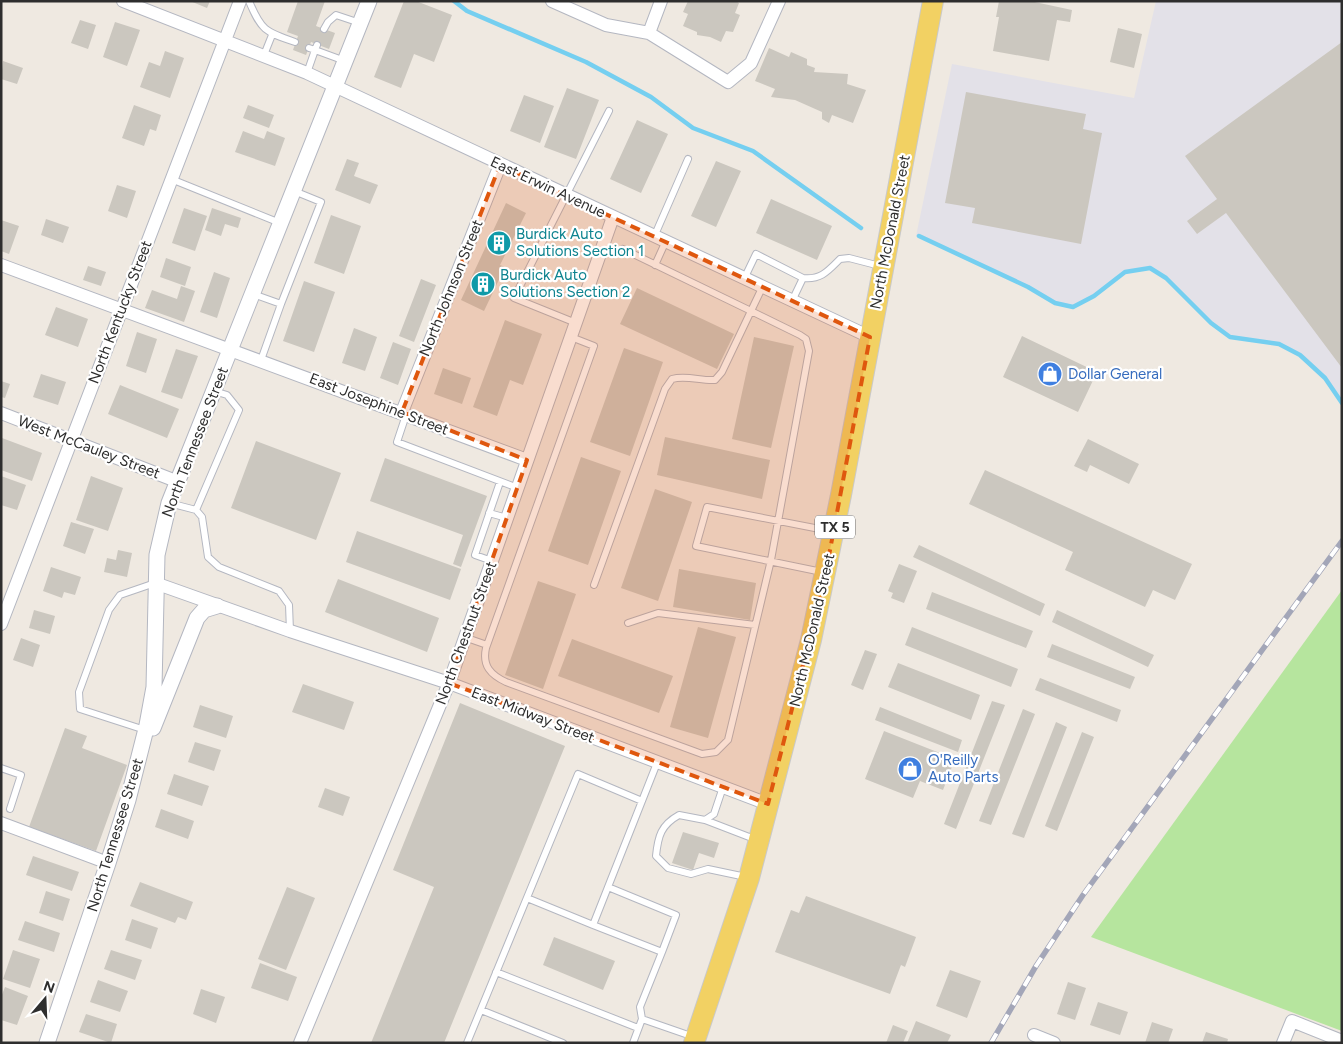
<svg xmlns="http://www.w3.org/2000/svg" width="1343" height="1044" font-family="Figtree,sans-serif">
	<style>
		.industrial { fill: #e3e1e8 }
		.green { fill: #b6e59e }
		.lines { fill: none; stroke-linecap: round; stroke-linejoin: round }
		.stream { stroke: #75cff0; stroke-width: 4.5 }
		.building { fill: #cbc7bf }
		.service-casing { stroke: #b4b7c1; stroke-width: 8 }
		.minor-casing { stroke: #b4b7c1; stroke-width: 14 }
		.tertiary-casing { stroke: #b4b7c1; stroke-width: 17 }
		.primary-casing { stroke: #c9c9c9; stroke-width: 22 }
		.service { stroke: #fff; stroke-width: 6 }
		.minor { stroke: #fff; stroke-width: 12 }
		.tertiary { stroke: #fff; stroke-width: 15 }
		.primary { stroke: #f2d163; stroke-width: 20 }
		.rail-casing { stroke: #a3a6b8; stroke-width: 5.5 }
		.rail { stroke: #fff; stroke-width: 4; stroke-dasharray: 11; stroke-linecap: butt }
		.marked { fill: #df570e; fill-opacity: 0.2; stroke: #df570e; stroke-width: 4; stroke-dasharray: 10 6; stroke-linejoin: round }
		.labels { text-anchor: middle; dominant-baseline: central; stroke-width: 4.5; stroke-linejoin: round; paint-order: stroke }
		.shield { fill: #fff; stroke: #6d6d6d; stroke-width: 1 }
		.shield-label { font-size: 14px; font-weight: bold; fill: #2e2e2e }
		.street-label { font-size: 15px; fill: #2e2e2e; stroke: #fff }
		.culture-label { font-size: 15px; fill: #0d838f; stroke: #fff; text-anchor: start }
		.shop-label { font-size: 15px; fill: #366cbe; stroke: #fff; text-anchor: start }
	</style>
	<rect width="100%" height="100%" fill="#efe9e1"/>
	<path class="industrial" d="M 1156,1 L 1342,1 L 1342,402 L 1325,378 L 1300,355 L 1279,344 L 1230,337 L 1211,323 L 1166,278 L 1150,268 L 1125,272 L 1094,296 L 1073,307 L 1055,303 L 1028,287 L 952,250 L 916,236 L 952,64 L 1134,98 Z"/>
	<path class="green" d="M 1342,590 L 1342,1031 L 1091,937 Z"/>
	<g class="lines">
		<path class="stream" d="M 454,1 L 467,11 L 586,62 L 651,97 L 693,128 L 753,151 L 861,228
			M 919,236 L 1028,287 L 1055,303 L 1073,307 L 1094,296 L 1125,272 L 1150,268 L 1166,278 L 1211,323 L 1230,337 L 1279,344 L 1300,355 L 1325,378 L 1342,403"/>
	</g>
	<path class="building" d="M 190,1 L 210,1 L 207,8 Z
		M 298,1 L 325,1 L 316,26 L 335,33 L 329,49 L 311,42 L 306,55 L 293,50 L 298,36 L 287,32 Z
		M 404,1 L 416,1 L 452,15 L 434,62 L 414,54 L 401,88 L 374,77 Z
		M 688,1 L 736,1 L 739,3 L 735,13 L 740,15 L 733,32 L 726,31 L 721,42 L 710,37 L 697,35 L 697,32 L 683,26 L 688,14 L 683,12 Z
		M 999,1 L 1030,1 L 1072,10 L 1070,22 L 1057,20 L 1049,61 L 993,51 L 999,17 L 996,17 Z
		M 80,20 L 96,25 L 88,49 L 71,43 Z
		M 115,22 L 140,30 L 127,66 L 103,57 Z
		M 1118,28 L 1142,34 L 1134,68 L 1110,62 Z
		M 1342,42 L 1342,368 L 1226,213 L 1197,234 L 1187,221 L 1217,199 L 1185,156 Z
		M 769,48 L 789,57 L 791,52 L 807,59 L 807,65 L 815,68 L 814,72 L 848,74 L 847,84 L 866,90 L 853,123 L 832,115 L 829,123 L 822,119 L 822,112 L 795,100 L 771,97 L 775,89 L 755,81 Z
		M 165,51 L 184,58 L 170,98 L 140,87 L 149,62 L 160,66 Z
		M 3,61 L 23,68 L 17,84 L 1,79 Z
		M 567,88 L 599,100 L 576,159 L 544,147 Z
		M 966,92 L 1086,114 L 1083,129 L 1102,133 L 1081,244 L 972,223 L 975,208 L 945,203 Z
		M 524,95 L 554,106 L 540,143 L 510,131 Z
		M 134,105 L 161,115 L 156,131 L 150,129 L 144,146 L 122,138 Z
		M 248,105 L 274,115 L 269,128 L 243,118 Z
		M 637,120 L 668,134 L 641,193 L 610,179 Z
		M 243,131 L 264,139 L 267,131 L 285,138 L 275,166 L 235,152 Z
		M 347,159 L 359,163 L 354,176 L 378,185 L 370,204 L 335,190 Z
		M 716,161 L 741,171 L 716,227 L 691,216 Z
		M 117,185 L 136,191 L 127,218 L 108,211 Z
		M 771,199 L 832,226 L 817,260 L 756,233 Z
		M 506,203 L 526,213 L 500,265 L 505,267 L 484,311 L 461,300 Z
		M 184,208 L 207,216 L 195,251 L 172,243 Z
		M 212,208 L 241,218 L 238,228 L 225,224 L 221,236 L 205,230 Z
		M 331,215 L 361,226 L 344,274 L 314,263 Z
		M 46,219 L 69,227 L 63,243 L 41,235 Z
		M 1,220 L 19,226 L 9,254 L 1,251 Z
		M 166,258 L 191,267 L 185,286 L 160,277 Z
		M 88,266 L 106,272 L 101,286 L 83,280 Z
		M 214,272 L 230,278 L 217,318 L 200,312 Z
		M 421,279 L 436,285 L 414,342 L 399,336 Z
		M 304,281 L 335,292 L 314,352 L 283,341 Z
		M 181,286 L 195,291 L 184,322 L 145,308 L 152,290 L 177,299 Z
		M 637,288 L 734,334 L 717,369 L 620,324 Z
		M 56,307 L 88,319 L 78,347 L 45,335 Z
		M 505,320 L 542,334 L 523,385 L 510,380 L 497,416 L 473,407 Z
		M 354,328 L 377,337 L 365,371 L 342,363 Z
		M 137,332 L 157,339 L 146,373 L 126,366 Z
		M 1022,336 L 1097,372 L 1078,412 L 1003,377 Z
		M 754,337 L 794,346 L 771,448 L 732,439 Z
		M 393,342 L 411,349 L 398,385 L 380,378 Z
		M 624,348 L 663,362 L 630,456 L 590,442 Z
		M 176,349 L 198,356 L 182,399 L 161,392 Z
		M 443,368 L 471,378 L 462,404 L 434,394 Z
		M 41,374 L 66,382 L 58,405 L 33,397 Z
		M 1,381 L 10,384 L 5,398 L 1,397 Z
		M 120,385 L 179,409 L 167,438 L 108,414 Z
		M 665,437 L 770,460 L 762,499 L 657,475 Z
		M 2,438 L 42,453 L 32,481 L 1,470 Z
		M 1088,439 L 1139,464 L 1129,484 L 1090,465 L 1087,472 L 1074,466 Z
		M 256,441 L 341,473 L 316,540 L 231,508 Z
		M 581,457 L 621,471 L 588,565 L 548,551 Z
		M 385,458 L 487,496 L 461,567 L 453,564 L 463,535 L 370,501 Z
		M 985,470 L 1192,564 L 1175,600 L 1153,590 L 1145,607 L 1065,570 L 1073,552 L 969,504 Z
		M 1,476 L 26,485 L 17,510 L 1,505 Z
		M 91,476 L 123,488 L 108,531 L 76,520 Z
		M 655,489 L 692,502 L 658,601 L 621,588 Z
		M 71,522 L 94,529 L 85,554 L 63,546 Z
		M 357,531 L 461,569 L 450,600 L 346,562 Z
		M 919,545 L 1045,604 L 1040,616 L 913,557 Z
		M 118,550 L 132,553 L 127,577 L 104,572 L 107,558 L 116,560 Z
		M 899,564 L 917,571 L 904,603 L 891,598 L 893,593 L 888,591 Z
		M 51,567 L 81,577 L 75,595 L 64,592 L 62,598 L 43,591 Z
		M 679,569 L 756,583 L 750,620 L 673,607 Z
		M 338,579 L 439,618 L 427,652 L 325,612 Z
		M 538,581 L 576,594 L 543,689 L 505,675 Z
		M 932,592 L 1033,631 L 1026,648 L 926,609 Z
		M 34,610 L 55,616 L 50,634 L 29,628 Z
		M 1057,610 L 1154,655 L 1148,667 L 1052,622 Z
		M 698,627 L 736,637 L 708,738 L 670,727 Z
		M 912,627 L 1018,669 L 1011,687 L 905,645 Z
		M 21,638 L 40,645 L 33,667 L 13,660 Z
		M 572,639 L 673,676 L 659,713 L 558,676 Z
		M 1052,644 L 1135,677 L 1130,689 L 1047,657 Z
		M 865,650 L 877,654 L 863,690 L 851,685 Z
		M 898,663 L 980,695 L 971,720 L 888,687 Z
		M 1040,678 L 1121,710 L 1117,722 L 1035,690 Z
		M 303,684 L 354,702 L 344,730 L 292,712 Z
		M 992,701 L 1005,705 L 956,829 L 944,824 Z
		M 460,703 L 565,746 L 444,1043 L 371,1043 L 434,887 L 393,870 Z
		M 200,705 L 233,716 L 226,738 L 193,727 Z
		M 880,707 L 962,740 L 958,752 L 875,720 Z
		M 1023,709 L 1035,714 L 991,825 L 979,821 Z
		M 1056,722 L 1067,727 L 1024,838 L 1012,834 Z
		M 65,728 L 87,736 L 82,748 L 127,765 L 96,851 L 29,827 Z
		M 884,731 L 955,759 L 943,790 L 920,781 L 913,798 L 865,779 Z
		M 1082,732 L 1094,737 L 1057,831 L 1045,826 Z
		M 195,742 L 221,750 L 214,771 L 188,762 Z
		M 174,774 L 209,786 L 202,806 L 167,794 Z
		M 325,788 L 350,797 L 343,816 L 318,807 Z
		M 161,809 L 194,821 L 188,839 L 155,827 Z
		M 683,832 L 719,843 L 714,858 L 699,853 L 693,870 L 672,863 Z
		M 33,856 L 79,872 L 72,891 L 26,875 Z
		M 140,882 L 193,902 L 186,920 L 178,917 L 175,923 L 130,906 Z
		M 287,887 L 315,898 L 286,970 L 258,959 Z
		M 46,891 L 70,899 L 63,921 L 39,913 Z
		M 806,896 L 916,937 L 905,967 L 901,965 L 890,994 L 775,952 L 791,910 L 799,913 Z
		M 132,919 L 158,928 L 151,949 L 125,940 Z
		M 25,921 L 60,933 L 54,952 L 18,940 Z
		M 554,937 L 615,961 L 603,990 L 543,965 Z
		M 13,950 L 40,959 L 30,988 L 3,979 Z
		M 111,950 L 142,960 L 135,980 L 104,969 Z
		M 260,963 L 297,977 L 288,1001 L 251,988 Z
		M 950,970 L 981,981 L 967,1018 L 936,1006 Z
		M 98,980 L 128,991 L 120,1012 L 90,1002 Z
		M 1068,982 L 1086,988 L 1075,1020 L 1057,1014 Z
		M 5,987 L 28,996 L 17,1025 L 1,1020 L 1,997 Z
		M 201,989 L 225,997 L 216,1023 L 193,1014 Z
		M 1098,1002 L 1128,1012 L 1120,1035 L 1090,1025 Z
		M 86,1014 L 117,1024 L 111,1043 L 79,1032 Z
		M 916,1021 L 951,1035 L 947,1043 L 907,1043 Z
		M 1152,1022 L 1173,1029 L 1168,1043 L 1145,1043 Z
		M 893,1025 L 908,1031 L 903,1043 L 886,1043 Z
		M 1206,1032 L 1228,1039 L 1227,1043 L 1202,1043 Z"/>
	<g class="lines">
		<defs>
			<path id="service" d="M 249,1 C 261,30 265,32 295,42
				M 324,29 L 328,22 L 336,15 L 360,23
				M 309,48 L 315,50 L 317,45
				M 264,55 L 272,35
				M 307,73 L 315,50 L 345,61
				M 171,179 L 280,223
				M 654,237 L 688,159
				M 623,249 L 751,311 L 762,288
				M 655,265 L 665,243
				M 744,279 L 756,254 L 803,278 C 821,280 828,271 840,259 L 849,258 L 880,266
				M 253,294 L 281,304 L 321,202 L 294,191
				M 792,301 L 803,278
				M 576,323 L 514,298 L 609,111
				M 571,337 L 594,346 L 486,648 C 482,666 491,675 506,682 L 702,754 L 716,752 L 728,740 L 771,560 L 809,351 L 806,339 L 800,335 L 751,311 L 722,372 L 715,380 C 701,381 686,375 672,379 L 665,389 L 594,585
				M 261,360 L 281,304
				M 406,415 L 397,442 L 518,488
				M 169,503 L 196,510 L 202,517 L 208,557 L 219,567 L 279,591 L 289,605 L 290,631
				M 196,510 L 239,410 L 227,395 L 214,391
				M 489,513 L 507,518
				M 492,561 L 475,555 L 500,482
				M 822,572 L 696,546 L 707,507 L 830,531
				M 628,623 L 658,613 L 755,625
				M 464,637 L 487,645
				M 145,730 L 80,709 L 79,692 L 109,610 L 120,595 L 155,583
				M 657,763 L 593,925 L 662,952 L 640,1007 L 642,1019 L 694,1037
				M 1,768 L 21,775 L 10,809
				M 723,787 L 714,814 L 705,820 L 679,815 C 661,825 658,836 656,856 L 668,868 L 691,874 L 708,869 L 746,877
				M 705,820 L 757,840
				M 608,887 L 676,915 L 662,952
				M 527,898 L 593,925
				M 496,972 L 638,1028
				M 481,1010 L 563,1043
				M 467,1043 L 578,774 L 642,801
				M 633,1043 L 642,1019"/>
			<path id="minor" d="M 123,1 L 307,73 L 870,337
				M 552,1 L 606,25 L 649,33 L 728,82 L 751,63 L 779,1
				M 649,33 L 661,1
				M 1,265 L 527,460
				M 402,412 L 500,165
				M 1,413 L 176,481
				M 155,583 L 290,631 L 449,683 L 768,804
				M 1,624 L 240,1
				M 1,823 L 108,863
				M 1034,1035 L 1054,1043
				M 300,1043 L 449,683 L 613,217
				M 1283,1043 L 1292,1021 L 1342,1041"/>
			<path id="tertiary" d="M 153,728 L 197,618 L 204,610 L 217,606
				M 47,1043 L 108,863 L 128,800 L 147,725 L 154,687 L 157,555 L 169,503 L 369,1"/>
			<path id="primary" d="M 694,1043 L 749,878 L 811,640 L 841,495 L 933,1"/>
		</defs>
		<use href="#service" class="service-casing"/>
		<use href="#minor" class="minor-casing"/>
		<use href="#tertiary" class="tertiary-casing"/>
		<use href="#primary" class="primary-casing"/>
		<use href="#service" class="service"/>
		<use href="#minor" class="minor"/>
		<use href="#tertiary" class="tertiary"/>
		<use href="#primary" class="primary"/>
		<defs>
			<path id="rail" d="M 991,1043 L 1036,966 L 1083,895 L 1342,541"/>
		</defs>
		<use href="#rail" class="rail-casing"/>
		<use href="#rail" class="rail"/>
	</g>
	<path class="marked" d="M 500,165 L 870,337 L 824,582 L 768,804 L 449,683 L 527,460 L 402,412 Z"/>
	<defs>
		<symbol id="building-disc" viewBox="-11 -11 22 22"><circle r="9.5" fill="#0f9aa8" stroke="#fff"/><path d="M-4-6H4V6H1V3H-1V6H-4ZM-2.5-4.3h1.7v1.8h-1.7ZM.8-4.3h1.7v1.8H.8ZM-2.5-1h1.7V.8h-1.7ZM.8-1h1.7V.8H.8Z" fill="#fff"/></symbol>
		<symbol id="shop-disc" viewBox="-11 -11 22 22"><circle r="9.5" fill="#3f7fe0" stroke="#fff"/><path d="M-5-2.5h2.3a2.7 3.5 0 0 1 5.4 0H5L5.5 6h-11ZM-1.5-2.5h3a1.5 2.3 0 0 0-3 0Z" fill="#fff"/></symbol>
	</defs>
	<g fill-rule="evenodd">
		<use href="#building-disc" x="485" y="229" width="28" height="28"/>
		<use href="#building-disc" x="469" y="270" width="28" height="28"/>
		<use href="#shop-disc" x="1036" y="360" width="28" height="28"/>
		<use href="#shop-disc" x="896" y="755" width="28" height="28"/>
	</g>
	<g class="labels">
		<rect class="shield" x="815" y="515.5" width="40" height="23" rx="4"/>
		<g class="shield-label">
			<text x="835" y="527">TX 5</text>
		</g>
		<g class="street-label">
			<text transform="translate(548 187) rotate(25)">East Erwin Avenue</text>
			<text transform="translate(890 232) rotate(-79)">North McDonald Street</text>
			<text transform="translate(451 288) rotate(-68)">North Johnson Street</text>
			<text transform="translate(120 312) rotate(-69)">North Kentucky Street</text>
			<text transform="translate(379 404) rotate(21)">East Josephine Street</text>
			<text transform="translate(195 442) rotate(-69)">North Tennessee Street</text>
			<text transform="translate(89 447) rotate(21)">West McCauley Street</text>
			<text transform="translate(812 630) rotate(-77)">North McDonald Street</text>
			<text transform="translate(466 633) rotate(-70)">North Chestnut Street</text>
			<text transform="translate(533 715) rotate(21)">East Midway Street</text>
			<text transform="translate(115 835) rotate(-73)">North Tennessee Street</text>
		</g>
		<g class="culture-label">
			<text x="516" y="234">Burdick Auto<tspan x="516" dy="17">Solutions Section 1</tspan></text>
			<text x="500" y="275">Burdick Auto<tspan x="500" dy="17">Solutions Section 2</tspan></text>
		</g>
		<g class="shop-label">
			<text x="1068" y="374">Dollar General</text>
			<text x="928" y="760">O'Reilly<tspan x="928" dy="17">Auto Parts</tspan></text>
		</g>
	</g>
	<rect width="1343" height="1044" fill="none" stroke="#2e2e2e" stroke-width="5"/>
	<g transform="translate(45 999) rotate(19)" stroke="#ffffff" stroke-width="4" paint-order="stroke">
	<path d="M0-4L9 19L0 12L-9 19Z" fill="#2e2e2e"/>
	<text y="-8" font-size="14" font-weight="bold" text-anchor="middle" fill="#2e2e2e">N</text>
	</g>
</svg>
